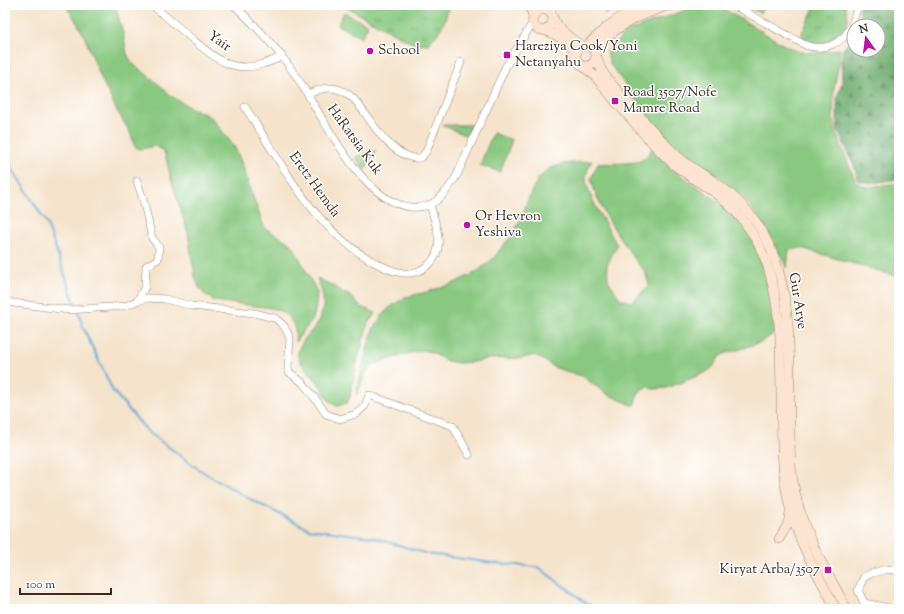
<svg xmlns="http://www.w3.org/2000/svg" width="904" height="614" font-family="'Sorts Mill Goudy',serif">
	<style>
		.grass { fill: #88c880; stroke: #62794f }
		.forest { fill: url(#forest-firs); stroke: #546b46 }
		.park { fill: url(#park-tufts); stroke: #62794f }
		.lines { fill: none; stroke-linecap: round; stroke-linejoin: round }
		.stream { stroke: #5ca7d4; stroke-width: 2 }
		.street-casing { stroke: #988674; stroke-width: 8 }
		.secondary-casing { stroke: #988674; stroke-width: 10 }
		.street { stroke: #fff; stroke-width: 7 }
		.secondary { stroke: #fde4d1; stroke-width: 9 }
		.poi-dot { fill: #b5179e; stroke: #fff; stroke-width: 1.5 }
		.labels { text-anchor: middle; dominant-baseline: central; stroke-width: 3; stroke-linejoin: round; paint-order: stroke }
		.street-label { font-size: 14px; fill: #3b2a1e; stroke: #fff }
		.poi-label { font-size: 14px; fill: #3b2a1e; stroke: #fff; text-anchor: start }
	</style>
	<defs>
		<pattern id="forest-firs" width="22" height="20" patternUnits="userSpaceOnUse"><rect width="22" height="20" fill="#6eac6e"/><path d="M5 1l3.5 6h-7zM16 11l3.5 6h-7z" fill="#5c8c5a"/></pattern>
		<pattern id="park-tufts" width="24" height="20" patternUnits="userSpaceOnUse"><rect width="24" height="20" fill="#88c880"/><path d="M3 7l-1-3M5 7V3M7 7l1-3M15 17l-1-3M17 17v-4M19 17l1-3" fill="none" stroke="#70a368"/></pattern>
	</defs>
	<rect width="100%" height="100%" fill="#fff"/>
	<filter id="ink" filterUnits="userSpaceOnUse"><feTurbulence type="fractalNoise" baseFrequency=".025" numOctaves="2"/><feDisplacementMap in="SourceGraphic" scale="8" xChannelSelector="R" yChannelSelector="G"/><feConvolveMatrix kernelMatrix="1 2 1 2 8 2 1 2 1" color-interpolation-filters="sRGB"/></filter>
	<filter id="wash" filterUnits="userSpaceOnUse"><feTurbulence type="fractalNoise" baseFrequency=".012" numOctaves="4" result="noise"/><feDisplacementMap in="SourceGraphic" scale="16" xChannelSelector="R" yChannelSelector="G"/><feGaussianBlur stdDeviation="0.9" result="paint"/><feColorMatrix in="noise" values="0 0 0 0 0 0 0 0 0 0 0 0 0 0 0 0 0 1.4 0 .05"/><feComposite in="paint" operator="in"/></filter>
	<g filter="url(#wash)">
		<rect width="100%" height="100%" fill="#f5e3cb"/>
		<path class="grass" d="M 65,5 L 115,5 L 123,33 L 127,54 L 132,63 L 162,87 L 168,94 L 189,107 L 205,114 L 213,119 L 235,148 L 242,164 L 248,183 L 264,227 C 273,235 286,238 294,248 L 317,292 L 316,306 L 313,319 L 295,342 C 297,333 294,321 286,315 C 282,311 276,309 271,308 L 215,301 L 204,294 L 199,287 L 195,277 L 188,233 L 172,182 L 165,154 L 161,149 L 155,146 L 140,149 L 135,147 L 130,132 L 116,109 L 102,80 L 85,38 L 78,24 Z
			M 606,5 L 620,5 L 612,9 L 605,15 Z
			M 699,5 L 717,5 L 786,46 L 800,52 L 819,53 L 840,49 L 839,63 L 834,88 L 833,120 L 835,130 L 856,183 L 868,187 L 899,183 L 899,277 L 801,248 L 789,250 L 787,268 L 765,227 L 747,202 L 716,174 L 681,151 L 657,128 L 610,64 L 607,52 L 626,32 Z
			M 344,12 L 368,25 L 361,38 L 338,25 Z
			M 493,133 L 512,140 L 500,172 L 480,165 Z
			M 652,148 L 669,167 L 718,201 L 744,225 L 756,246 L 770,280 L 778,331 L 761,342 L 738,350 L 726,353 L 720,356 L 712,368 L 706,372 L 683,382 L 666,388 L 653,389 L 647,387 L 642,389 L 638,394 L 634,406 L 607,394 L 582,376 L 556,368 L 535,355 L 522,358 L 486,359 L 474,362 L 459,363 L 447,361 L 431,352 L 422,350 L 382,361 L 374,365 L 367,371 L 356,396 L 363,364 L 373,329 L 380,318 L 388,309 L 405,297 L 428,292 L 436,289 L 452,284 L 475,273 L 493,259 L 511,236 L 521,220 L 527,202 L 533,189 L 539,178 L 549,169 L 563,164 L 592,161 C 589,167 586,172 586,179 C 585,191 610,232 617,245 L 607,265 L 608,280 L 620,299 L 632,302 L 649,285 L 645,271 L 639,265 C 621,239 599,211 591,179 L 598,164 C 607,163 633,164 640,161 C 645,159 650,153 652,148 Z
			M 317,278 L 335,287 L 350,296 L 361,307 L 376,313 L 368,323 L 356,366 L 350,397 L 347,403 L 337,406 C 327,402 325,391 318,383 C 313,376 302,366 299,359 C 293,346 315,330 320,319 C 326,304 323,292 317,278 Z"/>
		<path class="forest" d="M 860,5 L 897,5 L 897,7 L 899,7 L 899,179 L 871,183 L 858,181 L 854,165 L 837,129 L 837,97 L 842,83 L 841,61 L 843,49 L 851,40 L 854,36 L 854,50 L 878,50 L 878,26 L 859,26 Z"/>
		<path class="park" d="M 348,5 L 449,5 C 445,23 441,31 428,44 L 412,43 L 346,7 Z
			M 744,5 L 765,5 L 760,13 Z
			M 809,5 L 845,5 C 846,11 849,19 847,24 C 845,30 834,39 829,41 C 823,44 809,44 804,39 C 802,37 802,35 802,33 L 814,8 Z
			M 442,125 L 471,125 L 467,136 Z
			M 376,151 L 365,170 L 355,157 Z"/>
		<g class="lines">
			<path class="stream" d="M 5,157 L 47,224 L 76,307
				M 78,311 L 83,327 L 113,391 L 148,432 L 200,470 L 248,498 L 309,529 L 372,537 L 428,554 L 493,563 L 538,567 L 594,609"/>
		</g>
	</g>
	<g filter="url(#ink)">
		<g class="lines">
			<defs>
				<path id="street" d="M 152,5 C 165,16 178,27 190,37 C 211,55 229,73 259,65 C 267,63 274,61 282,56
					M 234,5 C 256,26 277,48 294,73 C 321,111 359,201 410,207 C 434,210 446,194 457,175 L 506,66 L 533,22
					M 304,5 L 307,7
					M 733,5 L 805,45 C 823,52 843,44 851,26 C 854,21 855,14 857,8
					M 552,15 L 552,5
					M 308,94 C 318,90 329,85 340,90 C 345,91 349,95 353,98 C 371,118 382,147 410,157 C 413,158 419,159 422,157 C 424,155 424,153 426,152 L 461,62
					M 245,107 C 284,166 316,236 384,267 C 399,274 413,277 427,266 C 447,251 436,225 430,205
					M 137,301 L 145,287 L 146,266 L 158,259 L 159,247 L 152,238 L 143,199 L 137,181
					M 5,302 L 69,310 L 125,306 L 137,301 L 148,298 L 165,299 L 192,306 L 254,313 L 275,318 L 284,326 L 290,338 L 288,367 L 289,372 L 303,383 L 317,401 L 326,414 L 340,419 L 356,414 L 365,406 L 369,395 L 453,426 L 469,455
					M 894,609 L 864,603 L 858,590 L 864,577 L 872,573 L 887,569 L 899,571"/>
				<path id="secondary" d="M 527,5 L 532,12 L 533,18
					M 553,19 C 551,36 530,32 533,18 C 534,11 542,8 548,11 C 553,14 554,22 558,27 C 565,34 574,41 583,46
					M 543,30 C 551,32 566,40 572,47 C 574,50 575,54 575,57
					M576 56a10 10 0 1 1 20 0a10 10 0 1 1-20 0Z
					M 586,46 L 608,26 L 625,14 L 643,5
					M 596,52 C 611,25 642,15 670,5
					M 597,58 C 600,73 613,85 623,97 C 642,118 660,141 682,160 C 693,169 705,175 716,183 C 736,197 754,216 765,237 C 795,292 789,365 790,426 C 790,439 790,454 791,467 C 793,482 795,497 800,511 C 810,546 830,577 847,609
					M 584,67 L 594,75 C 606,90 618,105 631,119 C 646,136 660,153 677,167 C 691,178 706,186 720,197 C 765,234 775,279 780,335 L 782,451 C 783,472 785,492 791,512 C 800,546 820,578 836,609
					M 779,539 L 788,524 L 790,512"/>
			</defs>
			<use href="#street" class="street-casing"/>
			<use href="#secondary" class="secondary-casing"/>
			<use href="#street" class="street"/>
			<use href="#secondary" class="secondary"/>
		</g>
	</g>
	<g class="poi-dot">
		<circle cx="370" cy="51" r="4"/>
		<rect x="503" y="51" width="8" height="8" rx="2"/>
		<rect x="611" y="97" width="8" height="8" rx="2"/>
		<circle cx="467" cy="225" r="4"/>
		<rect x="824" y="566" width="8" height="8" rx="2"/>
	</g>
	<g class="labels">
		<g class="street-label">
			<text transform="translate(219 42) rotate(35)">Yair</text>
			<text transform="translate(354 140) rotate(54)">HaRatsia Kuk</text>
			<text transform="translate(314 185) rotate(54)">Eretz Hemda</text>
			<text transform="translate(797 301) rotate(81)">Gur Arye</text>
		</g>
		<g class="poi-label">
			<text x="515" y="47">Hareziya Cook/Yoni<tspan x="515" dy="16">Netanyahu</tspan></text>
			<text x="378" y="51">School</text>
			<text x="623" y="93">Road 3507/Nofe<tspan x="623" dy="16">Mamre Road</tspan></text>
			<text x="475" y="217">Or Hevron<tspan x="475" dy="16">Yeshiva</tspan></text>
			<text x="820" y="570" text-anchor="end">Kiryat Arba/3507</text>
		</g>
	</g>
	<rect width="904" height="614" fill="none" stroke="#fff" stroke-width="20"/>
	<g transform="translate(866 38) rotate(346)"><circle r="19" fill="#ffffff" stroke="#b1aaa5"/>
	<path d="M0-3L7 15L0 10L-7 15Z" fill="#b5179e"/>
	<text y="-6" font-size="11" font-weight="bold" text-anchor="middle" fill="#3b2a1e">N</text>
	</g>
	<path d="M20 588v6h91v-6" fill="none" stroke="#3b2a1e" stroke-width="2"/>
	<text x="26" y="588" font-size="12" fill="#3b2a1e" stroke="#ffffff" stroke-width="3" paint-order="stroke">100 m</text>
</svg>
